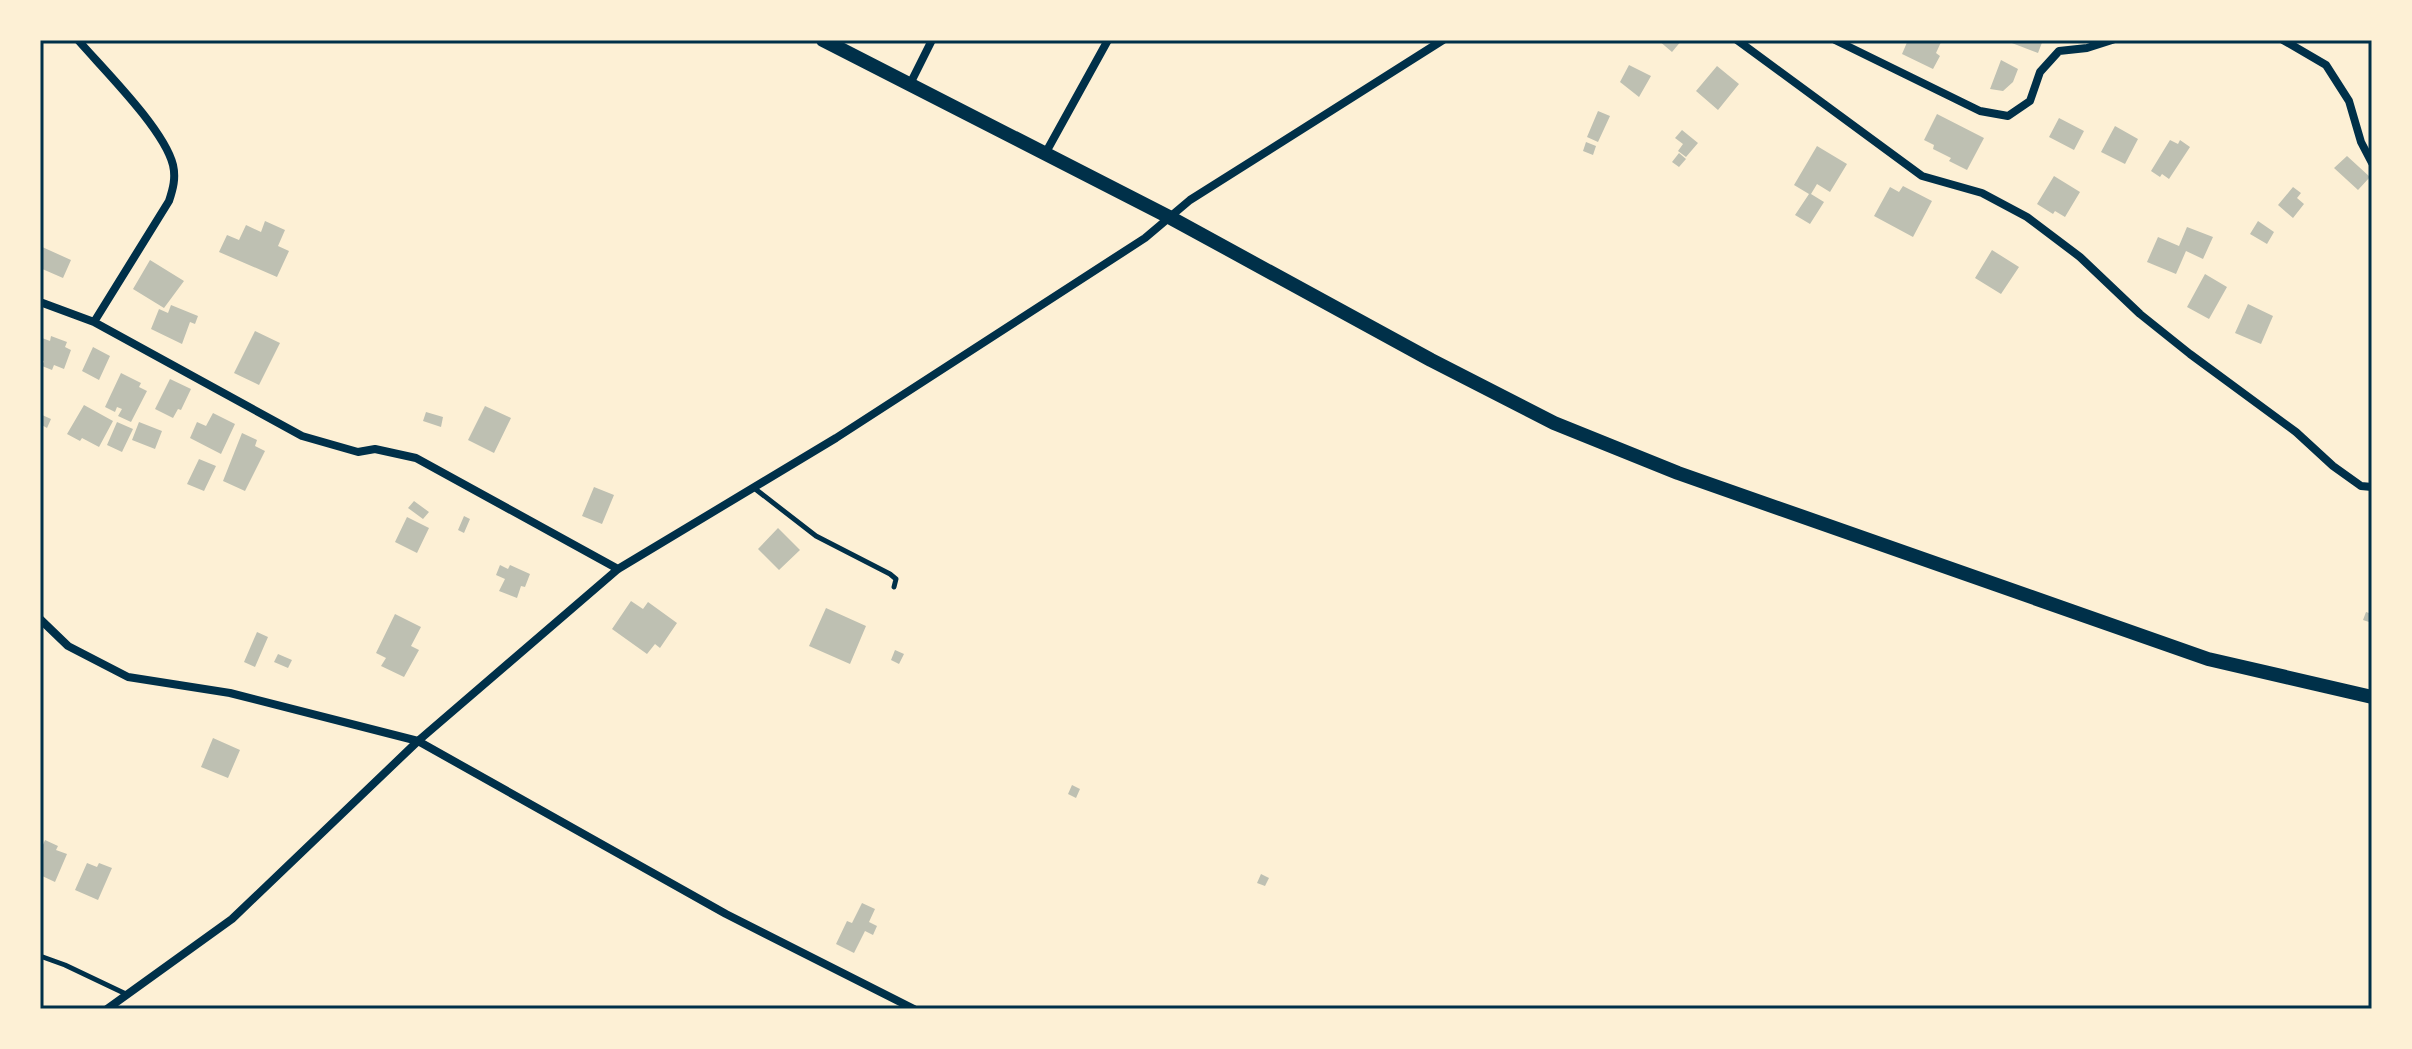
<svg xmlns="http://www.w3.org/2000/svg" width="2412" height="1049" font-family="'Archivo Narrow',sans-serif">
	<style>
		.building { fill: #bec0b2 }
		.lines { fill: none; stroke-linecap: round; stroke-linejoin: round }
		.service { stroke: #003049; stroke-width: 5 }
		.minor { stroke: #003049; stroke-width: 8 }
		.secondary { stroke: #003049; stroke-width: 14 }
		.neatline { fill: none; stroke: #003049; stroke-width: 3 }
	</style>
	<rect width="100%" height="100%" fill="#fdf0d5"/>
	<path class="building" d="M 1658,40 L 1682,40 L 1672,52 Z
		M 1908,40 L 1942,40 L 1936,53 L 1940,56 L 1933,69 L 1902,54 Z
		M 2004,40 L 2043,40 L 2038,53 Z
		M 2001,60 L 2018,69 L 2013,82 L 2003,91 L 1990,89 Z
		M 1629,65 L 1651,76 L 1639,97 L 1620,82 Z
		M 1717,66 L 1739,84 L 1718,110 L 1696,91 Z
		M 1598,111 L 1610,116 L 1598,142 L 1587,137 Z
		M 1937,114 L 1984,138 L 1967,170 L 1949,161 L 1951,158 L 1933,149 L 1934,145 L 1924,140 Z
		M 2059,118 L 2084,131 L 2074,150 L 2049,137 Z
		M 2115,126 L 2138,139 L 2125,164 L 2101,152 Z
		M 1682,130 L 1698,143 L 1686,157 L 1678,151 L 1683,144 L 1675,138 Z
		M 2170,140 L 2178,144 L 2180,140 L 2190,147 L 2169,179 L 2162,174 L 2160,177 L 2151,171 Z
		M 1586,142 L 1596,146 L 1593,155 L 1583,151 Z
		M 1817,146 L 1847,164 L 1830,192 L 1817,184 L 1811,194 L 1824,202 L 1810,224 L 1795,215 L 1809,194 L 1794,185 Z
		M 1679,153 L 1686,159 L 1679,167 L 1672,162 Z
		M 2347,156 L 2370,177 L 2358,190 L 2334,168 Z
		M 2054,176 L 2080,192 L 2065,217 L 2055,211 L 2053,214 L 2037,204 Z
		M 1903,186 L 1932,201 L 1913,237 L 1874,216 L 1890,187 L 1899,192 Z
		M 2293,187 L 2301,193 L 2297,198 L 2304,204 L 2293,218 L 2278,205 Z
		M 265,221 L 285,230 L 278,246 L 289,251 L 277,277 L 219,252 L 227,235 L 239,240 L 246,225 L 261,232 Z
		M 2258,221 L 2274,232 L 2267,244 L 2250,234 Z
		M 2187,227 L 2213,237 L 2203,259 L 2186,251 L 2176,274 L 2147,262 L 2158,237 L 2179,246 Z
		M 40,246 L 71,260 L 63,278 L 40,268 Z
		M 1992,250 L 2019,267 L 2001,294 L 1975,278 Z
		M 150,260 L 184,281 L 164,308 L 133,289 Z
		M 2205,274 L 2227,287 L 2209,319 L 2187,307 Z
		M 2248,304 L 2273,316 L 2261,344 L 2235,333 Z
		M 171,305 L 198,316 L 195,324 L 190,322 L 182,344 L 151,329 L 159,309 L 168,313 Z
		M 255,331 L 280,343 L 259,385 L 234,373 Z
		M 51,336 L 67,342 L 65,347 L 71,350 L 64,369 L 54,365 L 52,370 L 42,366 L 44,361 L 40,360 L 40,344 L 42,338 L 50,341 Z
		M 93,347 L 110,356 L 99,380 L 82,371 Z
		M 121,373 L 141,383 L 139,387 L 147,391 L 131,422 L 118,416 L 122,409 L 117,407 L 115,412 L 105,407 Z
		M 170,379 L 191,389 L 181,410 L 178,409 L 173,418 L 155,409 Z
		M 84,405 L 113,421 L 99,447 L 82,438 L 80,441 L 67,434 Z
		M 485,406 L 511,418 L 494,453 L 468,440 Z
		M 426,412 L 443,417 L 441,427 L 423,421 Z
		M 213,413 L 235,424 L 221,454 L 190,438 L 197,422 L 206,426 Z
		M 40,414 L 51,419 L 47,428 L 40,424 Z
		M 117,422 L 133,429 L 122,452 L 107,445 Z
		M 139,422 L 162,431 L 155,449 L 132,440 Z
		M 242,433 L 257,440 L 255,446 L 265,451 L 245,491 L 223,481 Z
		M 199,459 L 216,466 L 204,491 L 187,484 Z
		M 594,487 L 614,495 L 602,524 L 582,516 Z
		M 414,501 L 429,512 L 423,519 L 408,508 Z
		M 464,516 L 470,519 L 464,533 L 458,530 Z
		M 407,517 L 429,528 L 417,553 L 395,542 Z
		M 778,528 L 800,550 L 779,570 L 758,549 Z
		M 500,565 L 508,569 L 510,565 L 530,574 L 525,587 L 521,586 L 517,598 L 499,591 L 505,579 L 496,575 Z
		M 631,601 L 643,609 L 648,602 L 677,623 L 660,648 L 655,644 L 647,654 L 612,629 Z
		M 826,608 L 866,626 L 850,664 L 809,646 Z
		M 2366,612 L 2372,614 L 2372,623 L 2363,620 Z
		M 395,614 L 421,627 L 411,646 L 419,650 L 404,677 L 381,666 L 386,658 L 376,653 Z
		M 257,632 L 268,637 L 255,667 L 244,662 Z
		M 895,650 L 904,654 L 899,664 L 891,660 Z
		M 278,654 L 292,660 L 288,668 L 274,662 Z
		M 213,738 L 240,750 L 228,778 L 201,767 Z
		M 1072,785 L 1080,789 L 1076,798 L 1068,794 Z
		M 45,840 L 58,846 L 56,850 L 67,854 L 55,882 L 40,875 L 40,852 Z
		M 87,863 L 97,867 L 99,863 L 112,868 L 98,900 L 75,890 Z
		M 1261,874 L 1269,878 L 1265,886 L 1257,883 Z
		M 862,903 L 875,909 L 869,922 L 877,926 L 873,935 L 865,931 L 854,953 L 836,944 L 847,921 L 852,923 Z"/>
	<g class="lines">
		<path class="service" d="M 754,488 L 816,536 L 890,574 L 896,579 L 894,587
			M 40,956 L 65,965 L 126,994"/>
		<path class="minor" d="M 78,40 C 104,70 164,129 173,165 C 176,178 173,189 169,201 L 94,322
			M 1737,40 L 1922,176 L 1982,193 L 2027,217 L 2080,257 L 2140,314 L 2190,354 L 2296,432 L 2333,466 L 2361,486 L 2372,487
			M 1835,40 L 1980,111 L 2008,116 L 2030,101 L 2040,72 L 2059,51 L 2087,48 L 2112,40
			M 2283,40 L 2326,65 L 2349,101 L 2361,142 L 2372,163
			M 910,84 L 932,40
			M 1045,154 L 1108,40
			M 40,302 L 94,322 L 302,436 L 358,452 L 375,449 L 416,458 L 618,569
			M 40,619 L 68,646 L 128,677 L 230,693 L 418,741 L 726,914 L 914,1009
			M 107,1009 L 232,919 L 418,741 L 618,569 L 836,438 L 1145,238 L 1190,200 L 1443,40"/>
		<path class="secondary" d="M 823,40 L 1171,218 L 1431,360 L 1554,423 L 1678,473 L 2208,659 L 2372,697"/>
	</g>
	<rect width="2412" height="1049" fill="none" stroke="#fdf0d5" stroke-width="84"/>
	<rect x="42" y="42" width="2328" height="965" class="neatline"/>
</svg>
